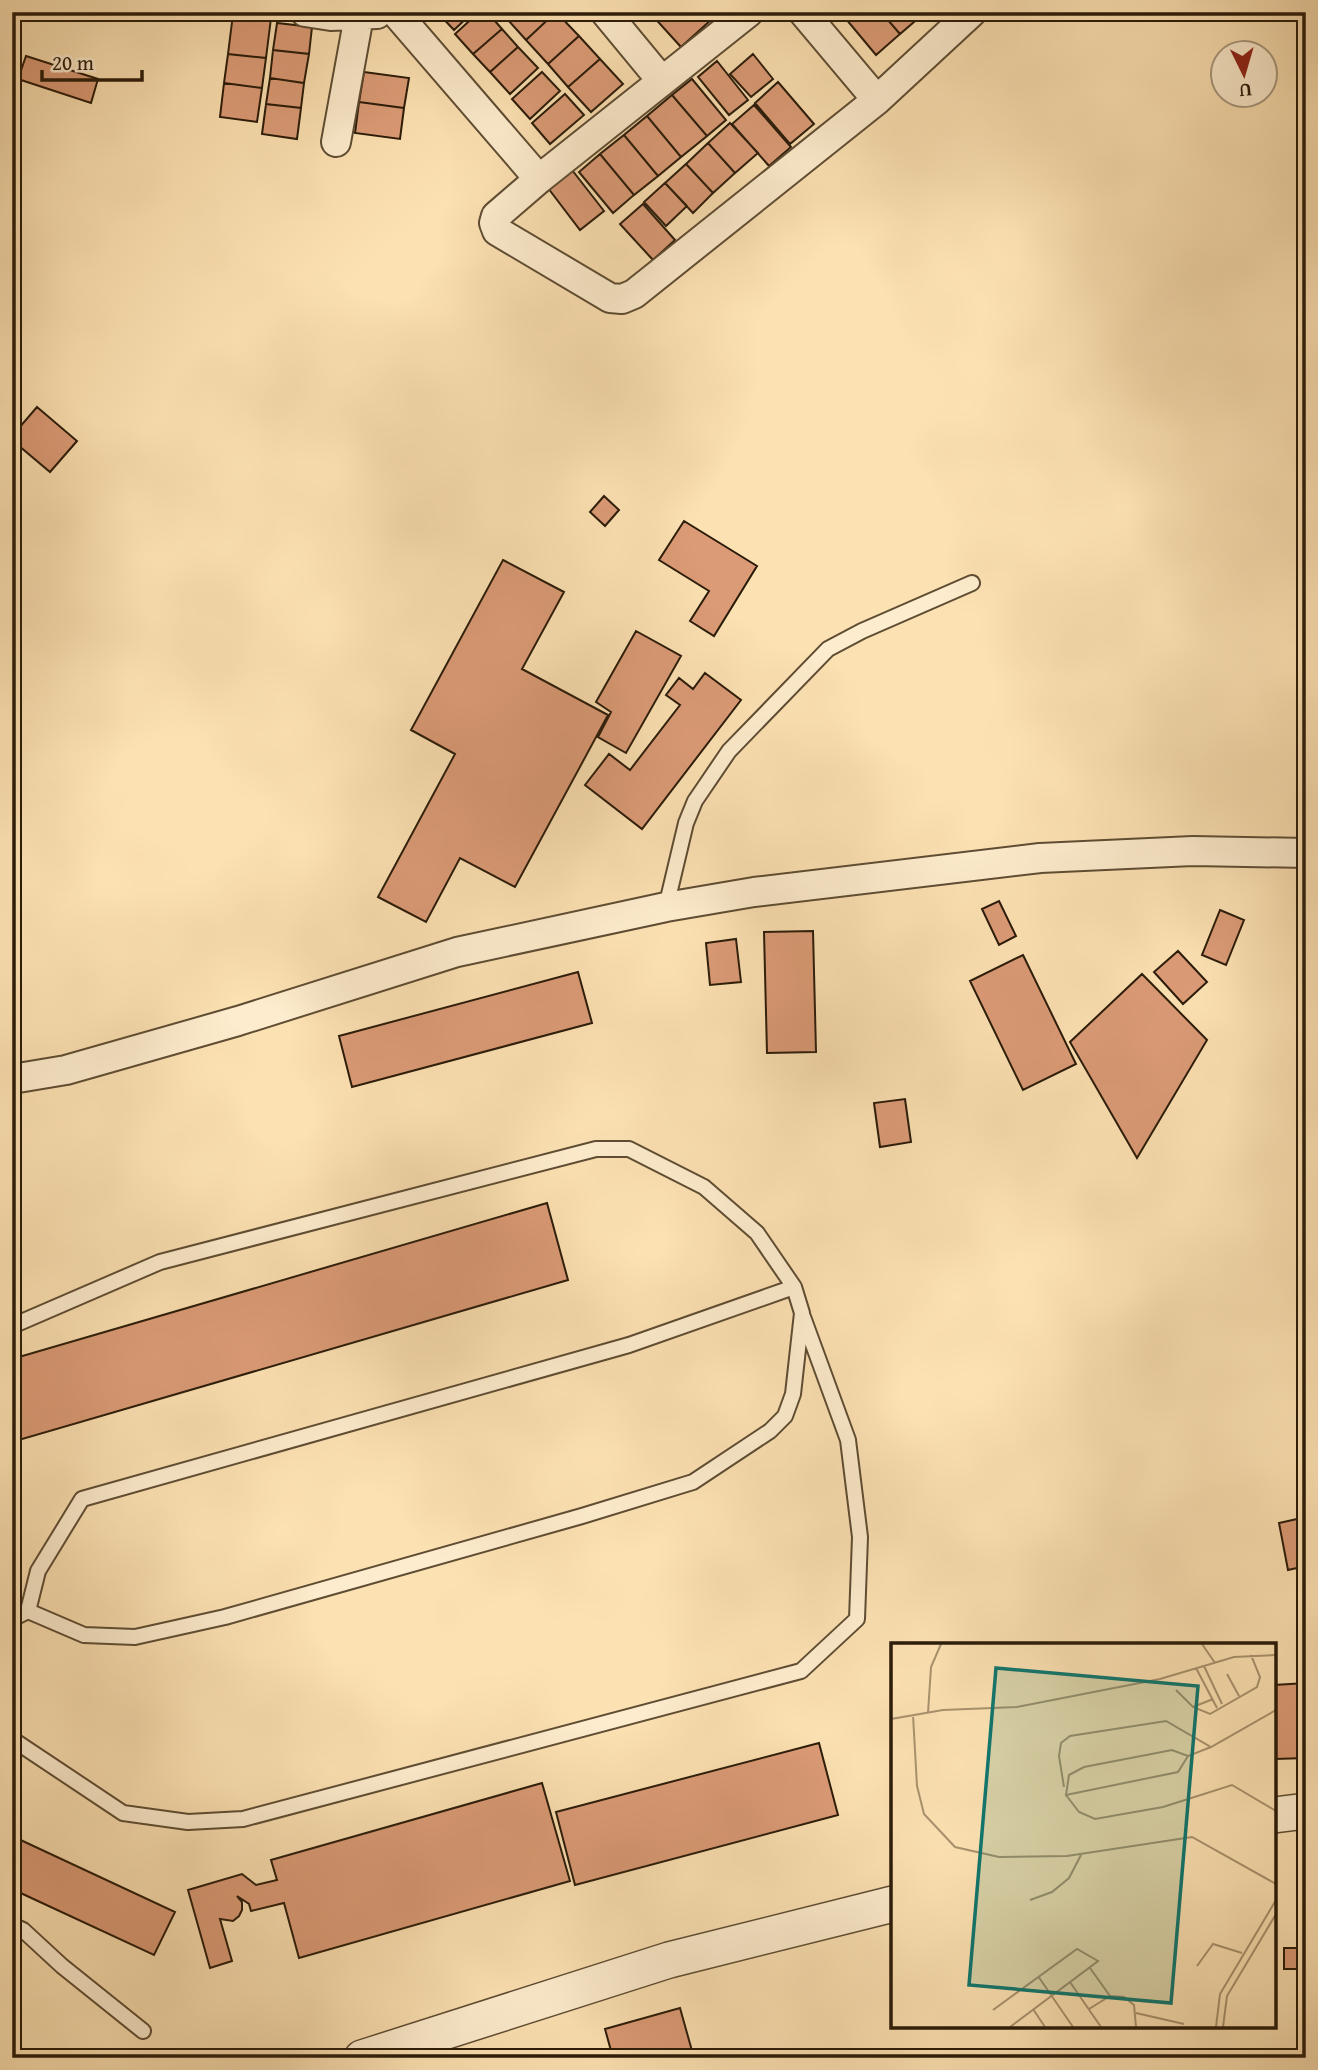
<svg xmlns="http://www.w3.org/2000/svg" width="1318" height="2070" font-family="'Gentium Book Plus',serif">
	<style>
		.building { fill: #db9b76; stroke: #2a1b09; stroke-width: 2 }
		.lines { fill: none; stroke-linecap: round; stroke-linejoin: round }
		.service-casing { stroke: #5e4c33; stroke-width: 18 }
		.minor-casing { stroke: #5e4c33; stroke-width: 32 }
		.tertiary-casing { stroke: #5e4c33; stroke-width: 38 }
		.service { stroke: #fdeccd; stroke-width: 14 }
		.minor { stroke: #fdeccd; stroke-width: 28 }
		.tertiary { stroke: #fdeccd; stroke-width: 35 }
		.inset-road { fill: none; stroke: #a8926e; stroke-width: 2 }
		.view { fill: #0f766e; fill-opacity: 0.15; stroke: #0f766e; stroke-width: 3.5 }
		.inset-edge { fill: none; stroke: #2a1b09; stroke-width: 3.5 }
	</style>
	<rect width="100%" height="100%" fill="#fce1b2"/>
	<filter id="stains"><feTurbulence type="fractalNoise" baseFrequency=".00286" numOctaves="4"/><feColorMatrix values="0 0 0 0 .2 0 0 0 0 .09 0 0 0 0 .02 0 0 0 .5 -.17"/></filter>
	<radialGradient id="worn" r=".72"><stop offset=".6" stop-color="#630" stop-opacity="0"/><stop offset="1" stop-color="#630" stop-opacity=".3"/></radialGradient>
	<path class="building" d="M 437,12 L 473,12 L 454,30 Z
		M 479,12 L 487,12 L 502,29 L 473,54 L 455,34 Z
		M 514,12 L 556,12 L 526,40 L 507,19 Z
		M 556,12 L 579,36 L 548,64 L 526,40 Z
		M 653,12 L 704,12 L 711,20 L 681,47 L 651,14 Z
		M 853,12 L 881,12 L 900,34 L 876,55 L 846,19 Z
		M 881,12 L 917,12 L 921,16 L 900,34 Z
		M 233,14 L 271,18 L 266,58 L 228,54 Z
		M 277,23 L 312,27 L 309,54 L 273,50 Z
		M 502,29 L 518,47 L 490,72 L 473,54 Z
		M 579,36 L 600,59 L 568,87 L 548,64 Z
		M 518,47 L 538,68 L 510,94 L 490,72 Z
		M 273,50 L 309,54 L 304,83 L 270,78 Z
		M 228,54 L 266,58 L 262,88 L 224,83 Z
		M 753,54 L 773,79 L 751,97 L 730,74 Z
		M 26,56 L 98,79 L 91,103 L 18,79 Z
		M 600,59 L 623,84 L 591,112 L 568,87 Z
		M 717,61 L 748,100 L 729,115 L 698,77 Z
		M 364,72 L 409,78 L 404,108 L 359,102 Z
		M 542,72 L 560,91 L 530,119 L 512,99 Z
		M 270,78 L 304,83 L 301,108 L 266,104 Z
		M 692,79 L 726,120 L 707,136 L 672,95 Z
		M 778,82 L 814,124 L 790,144 L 755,103 Z
		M 224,83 L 262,88 L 257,122 L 220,117 Z
		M 565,94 L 584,115 L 550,144 L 532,123 Z
		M 672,95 L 707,136 L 681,157 L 647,116 Z
		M 359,102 L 404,108 L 400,139 L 355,133 Z
		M 266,104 L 301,108 L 297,139 L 262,134 Z
		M 754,105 L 791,147 L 769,166 L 732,124 Z
		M 647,116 L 681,157 L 658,176 L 624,135 Z
		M 730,123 L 758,153 L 735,173 L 708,143 Z
		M 624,135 L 658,176 L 634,195 L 600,154 Z
		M 708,143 L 735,173 L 713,193 L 686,164 Z
		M 600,154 L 634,195 L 613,213 L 579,172 Z
		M 686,164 L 713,193 L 693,213 L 665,183 Z
		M 572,170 L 604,211 L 580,230 L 548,188 Z
		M 665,183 L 687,206 L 666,226 L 644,202 Z
		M 643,204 L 675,240 L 653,260 L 620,224 Z
		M 37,407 L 77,441 L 50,472 L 12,440 L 12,436 Z
		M 604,496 L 619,510 L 605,526 L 590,512 Z
		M 684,521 L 757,566 L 714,636 L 690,621 L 709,591 L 659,560 Z
		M 503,560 L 564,592 L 522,669 L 608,715 L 515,887 L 460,858 L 426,922 L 378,897 L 455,754 L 411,730 Z
		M 636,631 L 681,656 L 626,753 L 598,737 L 611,712 L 596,702 Z
		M 705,673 L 741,700 L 642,829 L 585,785 L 609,754 L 630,770 L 680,705 L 666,695 L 679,678 L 693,689 Z
		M 999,901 L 1016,936 L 999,945 L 982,909 Z
		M 1220,910 L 1244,920 L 1226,965 L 1202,955 Z
		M 813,931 L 816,1052 L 767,1053 L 764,932 Z
		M 736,939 L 741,982 L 710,985 L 706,943 Z
		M 1178,951 L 1207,982 L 1183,1004 L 1154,972 Z
		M 1023,955 L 1076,1064 L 1023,1090 L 970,981 Z
		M 578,972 L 592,1023 L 352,1087 L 339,1036 Z
		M 1142,974 L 1207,1040 L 1137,1158 L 1070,1042 Z
		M 905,1099 L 911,1142 L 880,1147 L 874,1103 Z
		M 547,1203 L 568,1280 L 12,1442 L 12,1359 Z
		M 1306,1517 L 1306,1566 L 1288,1570 L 1279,1523 Z
		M 1306,1683 L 1306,1758 L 1275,1759 L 1274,1685 Z
		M 819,1743 L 838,1815 L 575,1885 L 556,1812 Z
		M 542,1783 L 570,1881 L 299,1958 L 284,1903 L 251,1911 L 249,1904 L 237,1896 L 242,1902 L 242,1910 L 239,1916 L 233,1921 L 220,1919 L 232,1961 L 210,1968 L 188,1890 L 242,1874 L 256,1885 L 277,1880 L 271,1860 Z
		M 12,1836 L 175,1912 L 154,1955 L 12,1889 Z
		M 1284,1948 L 1306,1948 L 1306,1969 L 1284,1969 Z
		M 680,2008 L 694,2058 L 613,2058 L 605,2029 Z"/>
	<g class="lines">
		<defs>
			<path id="service" d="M 666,907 L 686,823 L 695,801 L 729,751 L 828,649 L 862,631 L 972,583
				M 12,1326 L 160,1262 L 596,1149 L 629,1149 L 704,1187 L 757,1233 L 794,1287
				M 12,1619 L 28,1611 L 84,1635 L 135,1637 L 225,1617 L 582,1516 L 693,1482 L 770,1431 L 785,1416 L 793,1394 L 802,1313 L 794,1287 L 629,1345 L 82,1499 L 38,1571 L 28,1611
				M 12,1739 L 123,1813 L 188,1822 L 243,1819 L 801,1671 L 857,1619 L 860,1537 L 848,1440 L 803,1317
				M 12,1925 L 23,1930 L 62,1966 L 143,2031"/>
			<path id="minor" d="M 305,12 L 331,16 L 377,14
				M 605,12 L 662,81
				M 749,12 L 539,179 L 496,216 L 494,223 L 497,231 L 610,298 L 622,299 L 634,294 L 877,100 L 972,12
				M 803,12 L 877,100
				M 396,13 L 539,179
				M 336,142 L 359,16
				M 12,1079 L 66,1070 L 238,1021 L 457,952 L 666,907 L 754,892 L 1040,858 L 1193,851 L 1306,853"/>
			<path id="tertiary" d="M 1274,1815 L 1306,1811
				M 362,2058 L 669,1960 L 893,1904"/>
		</defs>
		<use href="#service" class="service-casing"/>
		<use href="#minor" class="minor-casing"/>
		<use href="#tertiary" class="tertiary-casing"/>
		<use href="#service" class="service"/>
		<use href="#minor" class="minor"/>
		<use href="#tertiary" class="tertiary"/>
	</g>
	<g transform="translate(891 1643)">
		<rect width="385" height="385" fill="#fce1b2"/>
		<path class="inset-road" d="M 311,1 L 324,20M 313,23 L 331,61M 305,25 L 326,65M 336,31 L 348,53M 285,47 L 302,64 L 319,71 L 366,44 L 369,34 L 360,12M 302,64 L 322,56M 37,70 L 40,24 L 50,1M 22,72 L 26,143 L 33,171 L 64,204 L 108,214 L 176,213 L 301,194 L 385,241M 0,76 L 52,67 L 126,64 L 269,36 L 343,14 L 385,12M 297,113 L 281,107 L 193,124 L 178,132 L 175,152 L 287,129 L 297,113 L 320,104M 173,144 L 168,113 L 170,100 L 179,93 L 275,78 L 320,104 L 385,67M 175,152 L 188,169 L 204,176 L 272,164 L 341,142 L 385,168M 139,257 L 161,249 L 178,235 L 190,212M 306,323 L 322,301 L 351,310M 199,325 L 219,353M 147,333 L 182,384M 179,339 L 210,384M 142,366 L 154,384M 198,366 L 219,353 L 233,354 L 243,362 L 245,384M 102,367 L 186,306 L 207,318 L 119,384M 245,370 L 293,381M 325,384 L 329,351 L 385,257M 332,384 L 336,353 L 385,271"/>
		<path class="view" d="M 105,25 L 307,43 L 280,360 L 78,342 Z"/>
		<rect width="385" height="385" class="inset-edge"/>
	</g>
	<rect width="1318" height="2070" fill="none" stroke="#fce1b2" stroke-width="42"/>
	<rect x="14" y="14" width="1290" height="2042" fill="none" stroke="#2a1b09" stroke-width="3.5"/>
	<rect x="21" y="21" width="1276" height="2028" fill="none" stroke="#2a1b09" stroke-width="2"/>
	<g transform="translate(1244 74) rotate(175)"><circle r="33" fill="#fdeccd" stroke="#a9987f" stroke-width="2"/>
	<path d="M0-5L12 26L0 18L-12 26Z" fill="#8f2418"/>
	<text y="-10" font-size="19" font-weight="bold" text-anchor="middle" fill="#2a1b09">U</text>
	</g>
	<path d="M42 70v10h100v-10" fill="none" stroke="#2a1b09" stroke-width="3.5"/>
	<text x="52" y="70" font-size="21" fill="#2a1b09" stroke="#fdeccd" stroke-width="5" paint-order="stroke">20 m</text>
	<rect width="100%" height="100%" filter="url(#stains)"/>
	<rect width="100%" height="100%" fill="url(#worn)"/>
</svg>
